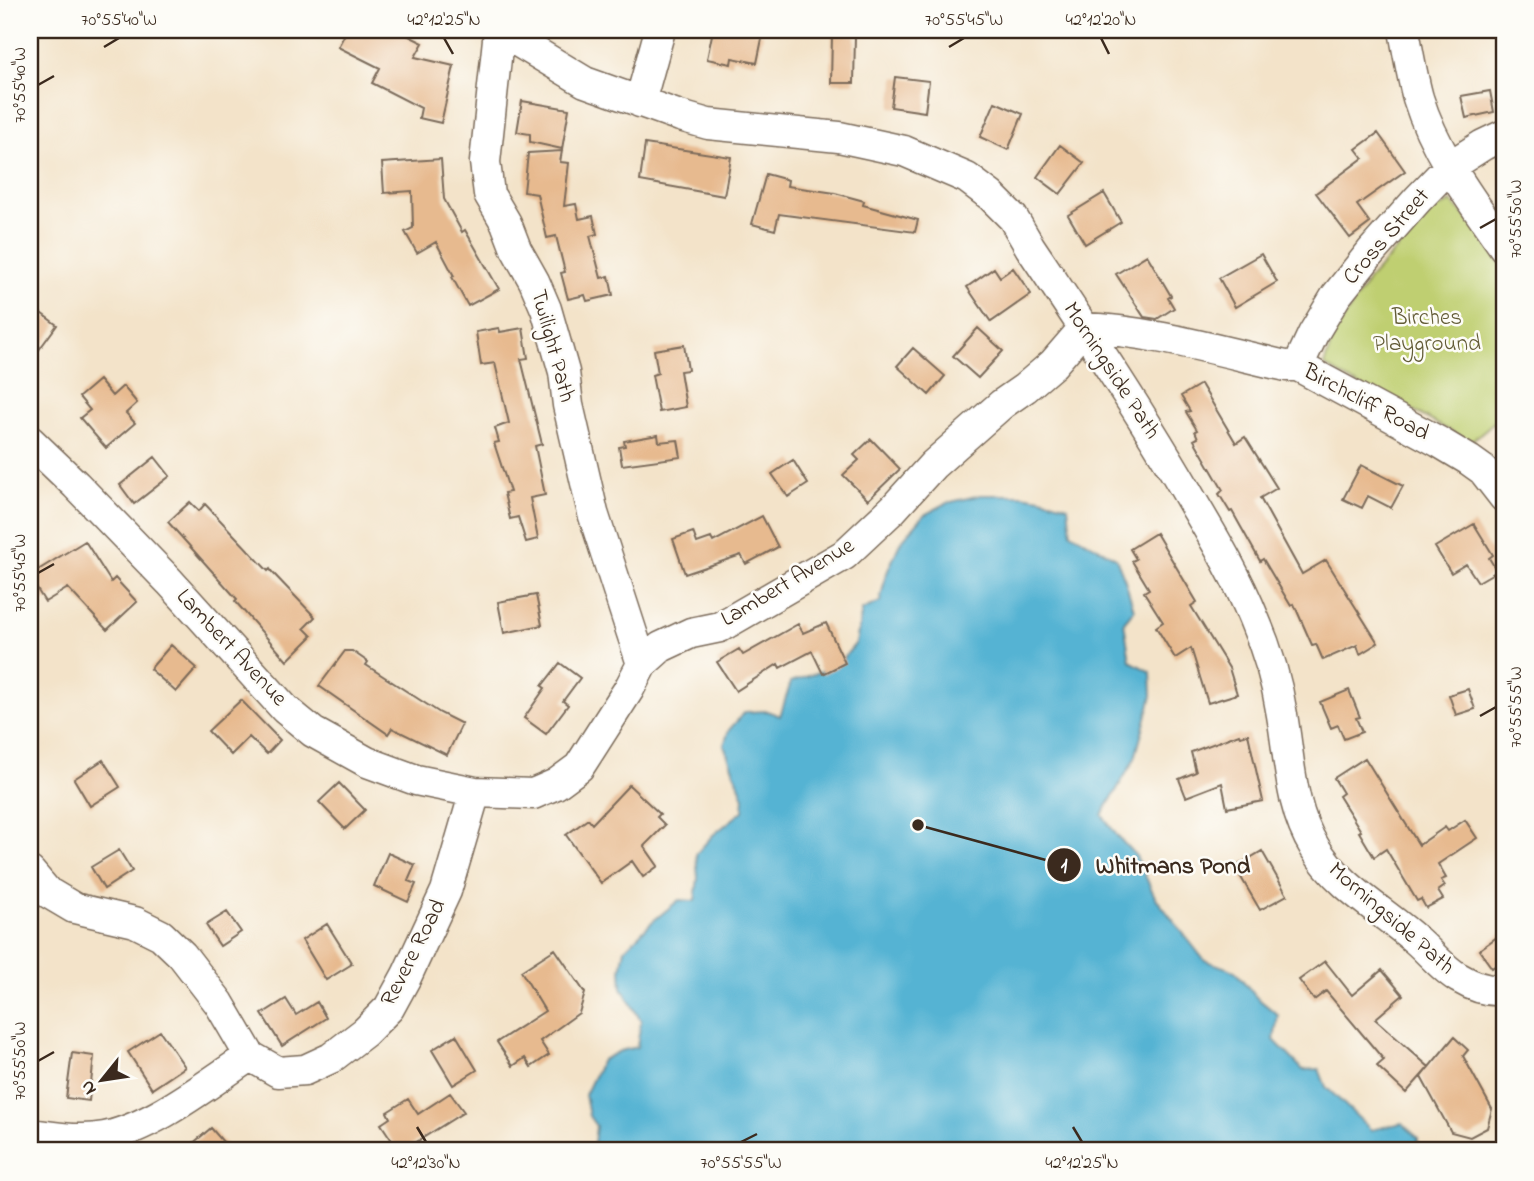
<svg xmlns="http://www.w3.org/2000/svg" width="1534" height="1181" font-family="'Indie Flower',sans-serif">
	<style>
		.green { fill: #bfcf71; stroke: #7d7c48; stroke-width: 2 }
		.water { fill: #55b3d3; stroke: #486e78; stroke-width: 2 }
		.building { fill: #e7ba8f }
		.lines { fill: none; stroke-linecap: round; stroke-linejoin: round }
		.minor-casing { stroke: #7b6b5a; stroke-width: 33 }
		.minor { stroke: #fff; stroke-width: 30 }
		.ticks { fill: none; stroke: #3b2a1e; stroke-width: 2.5 }
		.labels { text-anchor: middle; dominant-baseline: central; stroke-width: 5; stroke-linejoin: round; paint-order: stroke }
		.street-label { font-size: 23px; fill: #3b2a1e; stroke: #fdfcf7 }
		.park-label { font-size: 23px; fill: #635c37; stroke: #fdfcf7 }
		.leader { fill: none; stroke: #3b2a1e; stroke-width: 2.5 }
		.callout-dot { fill: #3b2a1e; stroke: #fdfcf7; stroke-width: 2.5 }
		.mark-label { font-size: 21px; text-anchor: middle; font-weight: bold; fill: #fff }
		.callout-label { font-size: 24px; text-anchor: middle; font-weight: bold; fill: #3b2a1e; stroke: #fdfcf7; stroke-width: 5; stroke-linejoin: round; paint-order: stroke }
		.neatline { fill: none; stroke: #3b2a1e; stroke-width: 2.5 }
		.ticks-label { font-size: 18px; text-anchor: middle; fill: #3b2a1e }
	</style>
	<rect width="100%" height="100%" fill="#fdfcf7"/>
	<filter id="ink" filterUnits="userSpaceOnUse"><feTurbulence type="fractalNoise" baseFrequency=".0143" numOctaves="2"/><feDisplacementMap in="SourceGraphic" scale="14" xChannelSelector="R" yChannelSelector="G"/><feConvolveMatrix kernelMatrix="1 2 1 2 8 2 1 2 1" color-interpolation-filters="sRGB"/></filter>
	<filter id="wash" filterUnits="userSpaceOnUse"><feTurbulence type="fractalNoise" baseFrequency=".00686" numOctaves="4" result="noise"/><feDisplacementMap in="SourceGraphic" scale="28" xChannelSelector="R" yChannelSelector="G"/><feGaussianBlur stdDeviation="1.57" result="paint"/><feColorMatrix in="noise" values="0 0 0 0 0 0 0 0 0 0 0 0 0 0 0 0 0 1.4 0 .05"/><feComposite in="paint" operator="in"/></filter>
	<g filter="url(#wash)">
		<rect width="100%" height="100%" fill="#f3e3c9"/>
		<path class="green" d="M 1451,202 L 1469,220 L 1504,268 L 1504,414 L 1470,442 L 1412,410 L 1352,382 L 1324,365 L 1335,333 L 1369,279 L 1432,211 Z"/>
		<path class="water" d="M 981,495 L 1022,495 L 1041,498 L 1068,506 L 1071,533 L 1116,558 L 1125,580 L 1134,610 L 1124,622 L 1130,661 L 1151,672 L 1152,696 L 1135,758 L 1102,815 L 1118,837 L 1136,856 L 1155,897 L 1204,960 L 1235,971 L 1256,997 L 1278,1015 L 1274,1040 L 1303,1070 L 1319,1069 L 1326,1087 L 1371,1130 L 1402,1123 L 1418,1138 L 1418,1151 L 593,1151 L 596,1126 L 589,1116 L 585,1095 L 602,1060 L 620,1051 L 637,1047 L 641,1021 L 622,988 L 621,970 L 625,949 L 652,922 L 679,900 L 695,901 L 698,878 L 696,854 L 713,835 L 743,811 L 744,798 L 724,745 L 729,730 L 745,712 L 767,711 L 780,716 L 791,682 L 837,666 L 856,643 L 862,610 L 880,602 L 886,575 L 900,543 L 924,515 L 947,503 Z"/>
		<g id="blocks">
			<path class="building" d="M 347,30 L 397,30 L 423,43 L 415,57 L 454,66 L 441,123 L 419,118 L 421,108 L 372,83 L 380,68 L 338,47 Z
				M 713,30 L 742,30 L 763,34 L 757,63 L 732,58 L 731,64 L 707,59 Z
				M 832,35 L 855,35 L 854,83 L 831,83 Z
				M 895,77 L 929,81 L 925,112 L 891,107 Z
				M 1490,91 L 1494,112 L 1466,118 L 1461,96 Z
				M 522,101 L 569,109 L 562,149 L 530,142 L 530,134 L 517,132 Z
				M 995,102 L 1023,114 L 1008,150 L 980,137 Z
				M 1378,133 L 1405,171 L 1357,205 L 1370,223 L 1350,238 L 1316,193 L 1363,158 L 1356,149 Z
				M 645,144 L 731,157 L 724,196 L 640,181 Z
				M 1060,145 L 1084,163 L 1060,194 L 1037,177 Z
				M 562,151 L 560,162 L 569,163 L 564,206 L 576,204 L 579,219 L 593,216 L 597,234 L 590,236 L 601,278 L 609,276 L 613,295 L 587,301 L 585,295 L 568,299 L 561,273 L 565,272 L 556,236 L 547,238 L 537,194 L 524,192 L 528,153 Z
				M 441,159 L 444,199 L 462,232 L 465,230 L 499,289 L 468,306 L 452,277 L 454,276 L 436,242 L 417,253 L 405,232 L 413,228 L 412,191 L 384,193 L 382,163 Z
				M 766,174 L 788,180 L 787,186 L 835,193 L 864,201 L 863,205 L 918,220 L 915,232 L 779,214 L 775,230 L 752,224 Z
				M 1104,193 L 1121,222 L 1085,244 L 1068,215 Z
				M 1261,254 L 1277,282 L 1235,307 L 1219,278 Z
				M 1147,255 L 1171,296 L 1168,298 L 1174,308 L 1157,319 L 1144,317 L 1116,274 Z
				M 994,268 L 1000,277 L 1013,268 L 1031,294 L 991,322 L 967,287 Z
				M 30,305 L 57,325 L 30,362 Z
				M 499,328 L 500,332 L 523,328 L 528,358 L 521,359 L 542,444 L 535,446 L 545,495 L 530,498 L 538,539 L 526,542 L 518,517 L 510,519 L 504,493 L 510,492 L 494,443 L 499,442 L 495,428 L 509,423 L 495,363 L 481,365 L 476,332 Z
				M 978,328 L 1003,351 L 978,378 L 953,356 Z
				M 684,345 L 688,370 L 680,371 L 686,407 L 659,412 L 652,375 L 658,373 L 654,350 Z
				M 913,348 L 945,376 L 929,395 L 897,366 Z
				M 99,380 L 112,396 L 123,386 L 137,403 L 126,413 L 135,423 L 106,448 L 80,418 L 90,410 L 79,397 Z
				M 1201,384 L 1236,443 L 1245,437 L 1277,488 L 1260,498 L 1302,574 L 1326,560 L 1378,643 L 1360,654 L 1357,645 L 1323,660 L 1316,644 L 1312,645 L 1294,604 L 1291,606 L 1263,559 L 1260,561 L 1232,511 L 1230,512 L 1219,494 L 1223,490 L 1194,440 L 1198,438 L 1195,431 L 1197,430 L 1186,412 L 1190,411 L 1181,396 Z
				M 658,435 L 659,442 L 678,440 L 681,457 L 622,465 L 619,447 L 625,446 L 624,441 Z
				M 871,439 L 900,469 L 868,500 L 843,475 L 859,460 L 854,455 Z
				M 155,457 L 170,476 L 134,504 L 120,485 Z
				M 793,460 L 808,484 L 788,497 L 772,474 Z
				M 1361,465 L 1403,486 L 1391,508 L 1368,496 L 1362,508 L 1343,499 Z
				M 190,502 L 199,511 L 205,504 L 268,571 L 270,569 L 272,572 L 315,617 L 304,628 L 312,636 L 287,661 L 235,601 L 237,599 L 168,522 Z
				M 762,516 L 778,547 L 746,564 L 741,555 L 685,574 L 673,539 L 693,532 L 697,543 L 711,538 L 713,542 Z
				M 1474,524 L 1493,555 L 1489,558 L 1497,571 L 1478,582 L 1466,564 L 1451,573 L 1435,547 Z
				M 1156,533 L 1197,602 L 1191,606 L 1229,668 L 1237,694 L 1208,703 L 1191,648 L 1175,658 L 1156,627 L 1163,622 L 1144,592 L 1149,589 L 1132,561 L 1136,559 L 1130,549 Z
				M 85,541 L 111,582 L 115,578 L 137,602 L 107,630 L 68,588 L 45,602 L 30,578 L 30,575 Z
				M 536,595 L 542,625 L 504,633 L 498,602 Z
				M 826,623 L 845,663 L 823,674 L 812,651 L 780,668 L 778,664 L 736,691 L 717,662 L 739,649 L 743,655 L 798,624 L 803,633 Z
				M 171,645 L 197,668 L 176,692 L 150,669 Z
				M 345,651 L 352,651 L 368,662 L 366,665 L 440,713 L 462,724 L 447,755 L 392,728 L 388,734 L 319,686 Z
				M 560,663 L 580,678 L 563,701 L 568,705 L 546,734 L 524,718 L 545,688 L 542,686 Z
				M 1468,689 L 1475,709 L 1456,715 L 1449,695 Z
				M 1349,690 L 1360,717 L 1356,718 L 1362,732 L 1344,739 L 1338,725 L 1331,728 L 1320,702 Z
				M 241,700 L 280,740 L 267,754 L 249,737 L 231,755 L 208,731 Z
				M 1239,734 L 1240,736 L 1248,734 L 1263,801 L 1227,808 L 1222,783 L 1186,797 L 1179,779 L 1196,772 L 1191,752 Z
				M 1365,758 L 1419,845 L 1445,827 L 1448,831 L 1465,820 L 1477,838 L 1438,864 L 1446,878 L 1441,880 L 1445,886 L 1438,891 L 1443,899 L 1426,908 L 1421,899 L 1417,901 L 1386,849 L 1374,857 L 1359,832 L 1361,831 L 1339,796 L 1343,793 L 1334,778 Z
				M 103,760 L 120,787 L 90,806 L 74,779 Z
				M 339,783 L 365,810 L 345,829 L 319,802 Z
				M 629,785 L 660,814 L 657,817 L 665,825 L 644,846 L 658,866 L 643,877 L 632,861 L 601,883 L 566,835 L 588,819 L 592,824 Z
				M 119,850 L 132,871 L 104,889 L 91,867 Z
				M 1262,851 L 1287,895 L 1260,910 L 1235,867 Z
				M 388,853 L 415,865 L 408,881 L 416,884 L 408,902 L 374,886 Z
				M 227,912 L 241,932 L 220,946 L 206,925 Z
				M 327,924 L 352,964 L 326,980 L 302,940 Z
				M 1504,932 L 1504,959 L 1492,968 L 1479,950 Z
				M 555,949 L 585,993 L 579,1013 L 540,1041 L 549,1055 L 531,1067 L 525,1058 L 513,1066 L 497,1042 L 545,1011 L 521,971 Z
				M 1325,961 L 1352,995 L 1382,970 L 1403,995 L 1375,1019 L 1429,1067 L 1454,1037 L 1468,1050 L 1463,1056 L 1492,1109 L 1487,1128 L 1470,1137 L 1451,1132 L 1421,1077 L 1429,1067 L 1406,1093 L 1377,1066 L 1384,1060 L 1326,991 L 1314,1000 L 1299,980 Z
				M 286,999 L 296,1015 L 317,1002 L 326,1018 L 282,1046 L 262,1014 Z
				M 160,1031 L 185,1067 L 152,1089 L 128,1052 Z
				M 456,1035 L 477,1070 L 453,1085 L 432,1050 Z
				M 72,1053 L 94,1056 L 89,1101 L 66,1098 Z
				M 450,1093 L 464,1112 L 402,1151 L 399,1151 L 381,1124 L 390,1118 L 387,1112 L 408,1099 L 418,1114 Z
				M 211,1128 L 231,1151 L 184,1151 Z"/>
		</g>
	</g>
	<g filter="url(#ink)">
		<use href="#blocks" fill-opacity="0" stroke="#7b6b5a" stroke-width="2"/>
		<g class="lines">
			<defs>
				<path id="minor" d="M 499,30 L 585,82 L 680,116 L 708,124 L 839,137 L 904,151 L 967,178 L 991,196 L 1013,218 L 1030,247 C 1087,332 1144,417 1195,506 C 1217,543 1238,579 1254,619 C 1267,649 1277,682 1282,715 C 1290,760 1290,808 1315,848 C 1339,887 1382,910 1416,940 C 1430,952 1443,969 1459,978 C 1474,987 1488,992 1504,990
					M 499,30 L 485,162 L 489,194 L 506,223 L 516,249 L 534,281 L 546,309 L 564,372 L 568,405 L 593,513 L 642,664
					M 1404,30 C 1408,52 1412,76 1418,98 C 1435,153 1472,201 1504,247
					M 640,102 L 660,30
					M 1298,366 L 1313,334 L 1336,296 L 1371,252 L 1418,199 L 1450,166 L 1483,145 L 1504,135
					M 30,441 L 76,485 L 170,582 L 285,709 L 313,732 L 367,762 L 416,780 L 475,792 L 533,794 L 556,784 L 579,767 L 629,689 L 642,664 L 661,647 L 691,633 L 720,627 L 844,555 L 893,509 L 933,465 L 1002,404 L 1025,388 L 1053,364 L 1084,328 C 1152,331 1220,351 1286,366 L 1298,366 L 1439,442 L 1469,460 L 1483,470 L 1504,497
					M 30,872 L 47,892 L 74,908 L 135,922 L 161,935 L 182,955 L 219,1003 L 250,1056
					M 30,1134 C 54,1137 80,1142 105,1137 C 155,1126 207,1084 250,1056 L 278,1072 L 305,1070 L 331,1058 L 365,1032 L 389,1008 L 407,975 L 446,891 L 475,792"/>
			</defs>
			<use href="#minor" class="minor-casing"/>
			<use href="#minor" class="minor"/>
		</g>
	</g>
	<path class="ticks" d="M 444,38 L 453,54M 1101,38 L 1109,54M 104,47 L 119,38M 949,47 L 964,38M 38,85 L 54,76M 1480,228 L 1496,219M 38,573 L 54,564M 1480,716 L 1496,707M 38,1061 L 54,1052M 417,1127 L 426,1142M 1073,1127 L 1082,1142M 741,1142 L 757,1134"/>
	<g class="labels">
		<g class="street-label">
			<text transform="translate(1387 237) rotate(-49)">Cross Street</text>
			<text transform="translate(552 346) rotate(75)">Twilight Path</text>
			<text transform="translate(1111 371) rotate(57)">Morningside Path</text>
			<text transform="translate(1366 403) rotate(28)">Birchcliff Road</text>
			<text transform="translate(788 583) rotate(-31)">Lambert Avenue</text>
			<text transform="translate(231 648) rotate(47)">Lambert Avenue</text>
			<text transform="translate(1391 919) rotate(41)">Morningside Path</text>
			<text transform="translate(414 953) rotate(-63)">Revere Road</text>
		</g>
		<g class="park-label">
			<text x="1427" y="318">Birches<tspan x="1427" dy="26">Playground</tspan></text>
		</g>
	</g>
	<path class="leader" d="M918 825L1064 865"/>
	<g class="callout-dot">
		<circle cx="918" cy="825" r="7"/>
		<circle cx="1064" cy="865" r="18"/>
	</g>
	<g class="mark-label">
		<text x="1064" y="872">1</text>
	</g>
	<g class="callout-label">
		<text x="1173" y="873">Whitmans Pond</text>
	</g>
	<rect width="1534" height="1181" fill="none" stroke="#fdfcf7" stroke-width="77"/>
	<g transform="translate(102 1080) rotate(240)" stroke="#fdfcf7" stroke-width="5" paint-order="stroke">
	<path d="M0-5L12 26L0 18L-12 26Z" fill="#3b2a1e"/>
	<text y="-10" font-size="19" font-weight="bold" text-anchor="middle" fill="#3b2a1e">N</text>
	</g>
	<rect x="38" y="38" width="1458" height="1104" class="neatline"/>
	<g class="ticks-label">
		<text x="119" y="25">70°55'40"W</text>
		<text x="444" y="25">42°12'25"N</text>
		<text x="964" y="25">70°55'45"W</text>
		<text x="1101" y="25">42°12'20"N</text>
		<text transform="translate(19 85) rotate(-90)" y="6">70°55'40"W</text>
		<text transform="translate(1515 219) rotate(-90)" y="6">70°55'50"W</text>
		<text transform="translate(19 573) rotate(-90)" y="6">70°55'45"W</text>
		<text transform="translate(1515 707) rotate(-90)" y="6">70°55'55"W</text>
		<text transform="translate(19 1061) rotate(-90)" y="6">70°55'50"W</text>
		<text x="426" y="1168">42°12'30"N</text>
		<text x="741" y="1168">70°55'55"W</text>
		<text x="1082" y="1168">42°12'25"N</text>
	</g>
</svg>
